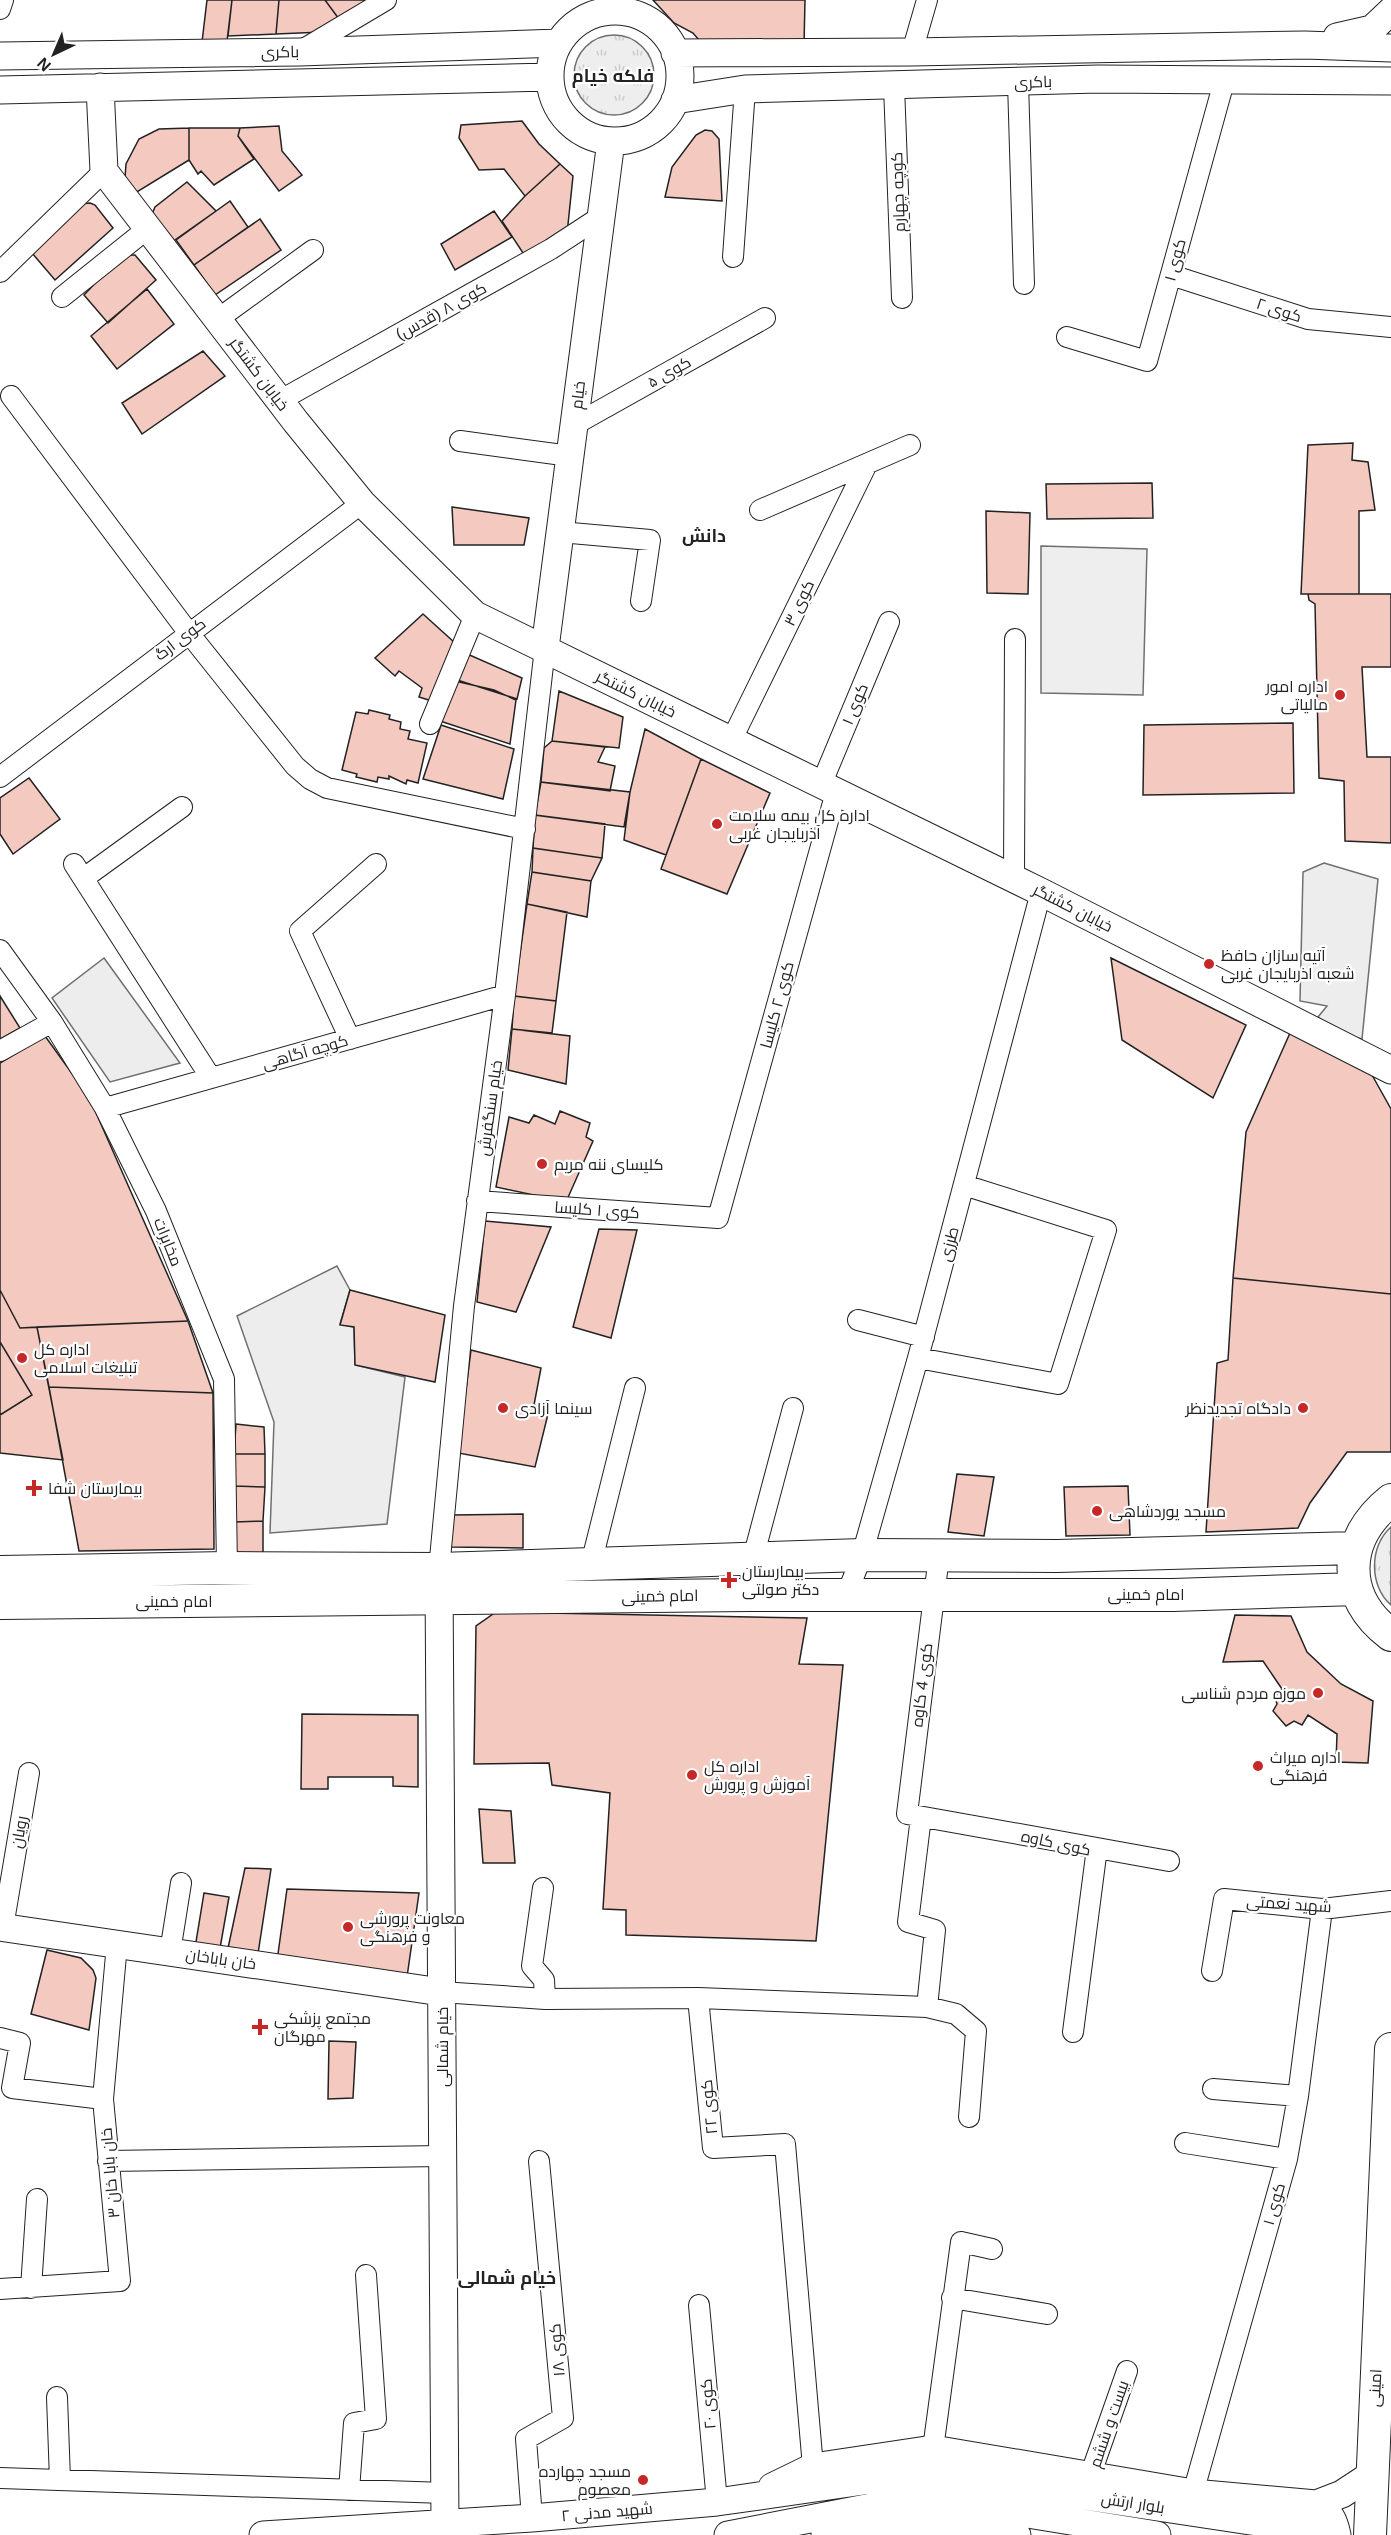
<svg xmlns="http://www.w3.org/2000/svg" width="1391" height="2535" font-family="Helvetica,Cairo,sans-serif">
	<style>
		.grass { fill: url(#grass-tufts); stroke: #6f6f6f; stroke-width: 1.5 }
		.green { fill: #eee; stroke: #6f6f6f; stroke-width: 1.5 }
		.parking { fill: #ededed; stroke: #6f6f6f; stroke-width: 1.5 }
		.building { fill: #f3c9c0; stroke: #222; stroke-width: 1.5 }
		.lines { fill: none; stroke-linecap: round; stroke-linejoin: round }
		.street-casing { stroke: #222; stroke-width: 22 }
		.secondary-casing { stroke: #222; stroke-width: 29 }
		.primary-casing { stroke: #222; stroke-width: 34 }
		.street { stroke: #fff; stroke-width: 20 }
		.secondary { stroke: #fff; stroke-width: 27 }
		.primary { stroke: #fff; stroke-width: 32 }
		.poi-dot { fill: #c62828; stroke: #fff; stroke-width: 2 }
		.labels { text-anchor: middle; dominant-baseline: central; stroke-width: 4.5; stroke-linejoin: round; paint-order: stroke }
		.street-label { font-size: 16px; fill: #222; stroke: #fff }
		.poi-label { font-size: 16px; fill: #222; stroke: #fff; text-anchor: start }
		.neighbourhood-label { font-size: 18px; font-weight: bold; fill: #222; stroke: #fff }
	</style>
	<defs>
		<pattern id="grass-tufts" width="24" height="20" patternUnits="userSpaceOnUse" patternTransform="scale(1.5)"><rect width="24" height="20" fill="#eee"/><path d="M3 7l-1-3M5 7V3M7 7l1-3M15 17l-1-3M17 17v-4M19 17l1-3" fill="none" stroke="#ccc"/></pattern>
	</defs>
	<rect width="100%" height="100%" fill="#fff"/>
	<path class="grass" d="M574 75a40 40 0 1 1 80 0a40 40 0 1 1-80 0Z
		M 1391,1527 L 1391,1605 C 1369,1586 1369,1546 1391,1527 Z"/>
	<path class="green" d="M 1041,546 L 1147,549 L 1143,695 L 1041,693 Z"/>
	<path class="parking" d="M 1324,863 L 1378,879 L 1362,1039 L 1337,1032 L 1318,1017 L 1327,1006 L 1300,1001 L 1303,872 Z
		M 104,958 L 180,1063 L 110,1082 L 52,998 Z
		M 337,1266 L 350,1290 L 340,1324 L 354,1327 L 355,1365 L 405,1377 L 387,1524 L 270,1533 L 274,1422 L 237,1316 Z"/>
	<path class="building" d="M 207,0 L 232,0 L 227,41 L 202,42 Z
		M 232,0 L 279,0 L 276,34 L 228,36 Z
		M 279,0 L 325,0 L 339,19 L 323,32 L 276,34 Z
		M 325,0 L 364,0 L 365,3 L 339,19 Z
		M 653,0 L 805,0 L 804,46 L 705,47 L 693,33 L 674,23 Z
		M 522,121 L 539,144 L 560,164 L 525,196 L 504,169 L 479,170 L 459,138 L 461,125 Z
		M 279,126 L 282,151 L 302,175 L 279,191 L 238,136 L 240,128 Z
		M 189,128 L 189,160 L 132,195 L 125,178 L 126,164 L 139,139 L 159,129 Z
		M 189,128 L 240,128 L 238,136 L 254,159 L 214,185 L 201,171 L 198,174 L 189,160 Z
		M 705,130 L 712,131 L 719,139 L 722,201 L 665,197 L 672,167 L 696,135 Z
		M 560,164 L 573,176 L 567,234 L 527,259 L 502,221 L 525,196 Z
		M 187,182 L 216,211 L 172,242 L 152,214 L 155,207 Z
		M 230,201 L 248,227 L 194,265 L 176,240 Z
		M 90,203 L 95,205 L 113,228 L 55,280 L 32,253 L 79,204 Z
		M 494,211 L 512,237 L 455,270 L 441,244 Z
		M 260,219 L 281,250 L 215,295 L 194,265 Z
		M 122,255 L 135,255 L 156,280 L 108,323 L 84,295 Z
		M 147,289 L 174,324 L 117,369 L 91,336 Z
		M 203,351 L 225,376 L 142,434 L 122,403 Z
		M 1353,443 L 1352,460 L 1368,462 L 1375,510 L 1359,511 L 1359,594 L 1301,594 L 1308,445 Z
		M 1152,483 L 1153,518 L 1047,519 L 1046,484 Z
		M 452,507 L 529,518 L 524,545 L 454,545 Z
		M 986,511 L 1030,513 L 1028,594 L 987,593 Z
		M 1308,594 L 1391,594 L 1391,667 L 1362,667 L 1367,757 L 1391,757 L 1391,843 L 1345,841 L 1344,781 L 1319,778 L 1315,604 L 1309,600 Z
		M 423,614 L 455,643 L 432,701 L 419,697 L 422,688 L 399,671 L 395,676 L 375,658 Z
		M 465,653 L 522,678 L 517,699 L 454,679 Z
		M 455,681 L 494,690 L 516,700 L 510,744 L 440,721 Z
		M 559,691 L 623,717 L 619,748 L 552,741 Z
		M 369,710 L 390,715 L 389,719 L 401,722 L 400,729 L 410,731 L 408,739 L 427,743 L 418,783 L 407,780 L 406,784 L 389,776 L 389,779 L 378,777 L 377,782 L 356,777 L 357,774 L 342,770 L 356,712 L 368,714 Z
		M 1293,723 L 1294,793 L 1143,795 L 1144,725 Z
		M 441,725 L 514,749 L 503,799 L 423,779 Z
		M 645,729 L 701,759 L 666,855 L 624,840 L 630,792 Z
		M 552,741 L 605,747 L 598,762 L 615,766 L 610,791 L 541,782 L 544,748 Z
		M 701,759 L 770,793 L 727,894 L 661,869 Z
		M 29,778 L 60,819 L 13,854 L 0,834 L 0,798 Z
		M 541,782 L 630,792 L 624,827 L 535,815 Z
		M 535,815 L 605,824 L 602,858 L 533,848 Z
		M 533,848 L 602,858 L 591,881 L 532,872 Z
		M 532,872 L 591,881 L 587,917 L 527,904 Z
		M 527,904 L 567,912 L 556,1001 L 514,996 Z
		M 1111,958 L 1246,1025 L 1213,1098 L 1122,1040 Z
		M 0,996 L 20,1028 L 0,1039 Z
		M 514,996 L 556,1001 L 552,1033 L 512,1029 Z
		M 512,1029 L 570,1036 L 566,1084 L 508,1070 Z
		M 1290,1033 L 1372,1075 L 1391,1109 L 1391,1294 L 1233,1278 L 1246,1132 Z
		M 45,1036 L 89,1097 L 188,1321 L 20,1328 L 0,1290 L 0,1063 Z
		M 560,1111 L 590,1123 L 586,1137 L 593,1141 L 566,1202 L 496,1187 L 509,1117 L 529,1123 L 534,1115 L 555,1124 Z
		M 485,1221 L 551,1227 L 516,1312 L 477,1302 Z
		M 599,1229 L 637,1230 L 611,1338 L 573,1327 Z
		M 1233,1278 L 1391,1294 L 1391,1452 L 1347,1452 L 1310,1503 L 1298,1528 L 1206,1532 L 1217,1363 L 1228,1360 Z
		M 0,1290 L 20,1328 L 37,1327 L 63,1460 L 0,1453 Z
		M 350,1290 L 445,1315 L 435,1382 L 355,1365 L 354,1327 L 340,1325 Z
		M 188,1321 L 213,1393 L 49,1387 L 37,1327 Z
		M 0,1342 L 32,1395 L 0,1415 Z
		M 471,1350 L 541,1368 L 534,1405 L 549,1410 L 535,1467 L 458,1453 Z
		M 49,1387 L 213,1393 L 214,1549 L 79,1551 Z
		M 236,1424 L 264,1427 L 265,1454 L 234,1454 Z
		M 234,1454 L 265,1454 L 265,1487 L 235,1486 Z
		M 957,1474 L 994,1477 L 984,1536 L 948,1532 Z
		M 235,1486 L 265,1487 L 263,1521 L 234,1522 Z
		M 1128,1486 L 1130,1535 L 1066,1536 L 1064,1487 Z
		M 523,1514 L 523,1548 L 451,1547 L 452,1515 Z
		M 263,1521 L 263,1553 L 232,1555 L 234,1522 Z
		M 496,1612 L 807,1618 L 799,1664 L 843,1665 L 816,1941 L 626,1935 L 626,1910 L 603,1909 L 610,1793 L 552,1785 L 549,1763 L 474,1764 L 476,1626 Z
		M 1235,1615 L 1291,1616 L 1307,1652 L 1341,1684 L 1373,1701 L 1368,1763 L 1336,1762 L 1337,1734 L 1308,1715 L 1302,1725 L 1294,1721 L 1286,1726 L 1273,1711 L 1277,1704 L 1275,1697 L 1282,1689 L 1263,1661 L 1223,1662 Z
		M 302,1714 L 418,1715 L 418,1787 L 393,1786 L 393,1777 L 328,1777 L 328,1789 L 301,1789 Z
		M 479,1809 L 511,1811 L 515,1863 L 483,1863 Z
		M 245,1868 L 271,1869 L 257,1960 L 227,1953 Z
		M 287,1889 L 419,1893 L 407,1977 L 277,1961 Z
		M 204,1893 L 229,1897 L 219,1954 L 195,1948 Z
		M 47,1950 L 81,1958 L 93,1970 L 96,1978 L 89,2030 L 31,2014 Z
		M 329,2041 L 356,2042 L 353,2098 L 328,2099 Z"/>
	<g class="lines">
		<defs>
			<path id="street" d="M 0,9 L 3,0
				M 302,50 L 386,0
				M 912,52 L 927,0
				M 1018,82 L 1024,284
				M 894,86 L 902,298
				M 733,257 L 745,89
				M 0,272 L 104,171
				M 1171,275 L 1308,319 L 1391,327
				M 62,297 L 147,229
				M 218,319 L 313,250
				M 1067,337 L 1147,361 L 1225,78
				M 11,396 L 188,632 L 295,766 L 310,779 L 327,788 L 525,829
				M 279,401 L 551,249 L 600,217
				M 574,425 L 765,318
				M 460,441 L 570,456
				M 760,510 L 910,445
				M 560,532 L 650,540 L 641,601
				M 430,724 L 475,615
				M 731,741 L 866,466
				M 0,777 L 362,503
				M 821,785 L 889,622
				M 74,864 L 211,1078
				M 84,878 L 182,807
				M 1014,879 L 1015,639
				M 0,950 L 52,1022 L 105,1108 L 156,1211 L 224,1379 L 227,1568
				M 350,1039 L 300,931 L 376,864
				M 0,1051 L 52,1022
				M 105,1108 L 505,995
				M 477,1201 L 718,1218 L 836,792
				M 858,1320 L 924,1337
				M 918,1358 L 1058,1384 L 1106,1230 L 964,1185
				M 939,1556 L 907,1814 L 1097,1848 L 1073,2032
				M 591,1564 L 635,1388
				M 439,1569 L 464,1306 L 505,995 L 545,648
				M 847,1594 L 862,1555 L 918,1358 L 1041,892
				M 749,1595 L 753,1558 L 793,1408
				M 921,1817 L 908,1922 L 935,1930 L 927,2007
				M 1097,1848 L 1169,1861
				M 543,1888 L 532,1966 L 544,1980 L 545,1999
				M 3,1927 L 29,1773
				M 170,1952 L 181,1883
				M 1212,1971 L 1224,1899 L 1322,1909 L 1391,1901
				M 441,1992 L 545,1999 L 698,1998 L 713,2148 L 785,2144 L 813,2467
				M 698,1998 L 927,2007 L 956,2014 L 976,2031 L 969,2117
				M 0,2038 L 20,2043 L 12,2088 L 103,2099
				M 1213,2089 L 1298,2096
				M 1185,2143 L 1287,2159
				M 108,2161 L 442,2156
				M 31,2288 L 37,2199
				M 0,2289 L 120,2281 L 103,2099 L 117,1944
				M 952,2298 L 1047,2314
				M 699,2305 L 717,2502
				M 57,2397 L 60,2480
				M 933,2449 L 961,2242 L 992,2249
				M 1090,2476 L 1127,2371
				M 0,2478 L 445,2493
				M 349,2490 L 354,2423 L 376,2419 L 366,2275
				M 1193,2493 L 1287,2159 L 1298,2096 L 1322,1909
				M 532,2518 L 526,2439 L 563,2418 L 539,2161"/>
			<path id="secondary" d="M550 76a65 65 0 1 1 130 0a65 65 0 1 1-130 0Z
				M 1337,37 L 1372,29 L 1391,11
				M 675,53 L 912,52 L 1305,45 L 1391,48
				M 0,56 L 300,52 L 559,43
				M 100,87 L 104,171 L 296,422 L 362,503 L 475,615 L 1041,892 L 1391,1070
				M 0,90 L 550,77
				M 675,100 L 745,89 L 1098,79 L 1391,81
				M 545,648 L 611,141
				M 439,1579 L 445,2525
				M 0,1927 L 441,1992
				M 772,2487 L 813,2467 L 933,2449 L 1193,2493 L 1316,2504 L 1342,2494 L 1371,2475
				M 1316,2504 C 1330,2512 1334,2520 1337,2535
				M 825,2533 L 920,2522 L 945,2523 L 1017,2535
				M 263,2535 L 532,2518 L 717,2502 L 926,2472 L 1317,2531
				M 728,2535 L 923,2497 L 1157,2535"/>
			<path id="primary" d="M 1391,1500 C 1342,1539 1340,1597 1391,1635
				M 0,1572 L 227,1568 L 439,1569 L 862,1555 L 1057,1556 L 1356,1548
				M 0,1603 L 749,1595 L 1173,1595 L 1356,1589
				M 1370,2535 L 1391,2049"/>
		</defs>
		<use href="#street" class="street-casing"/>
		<use href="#secondary" class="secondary-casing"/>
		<use href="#primary" class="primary-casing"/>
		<use href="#street" class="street"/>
		<use href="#secondary" class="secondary"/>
		<use href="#primary" class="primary"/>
	</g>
	<g class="poi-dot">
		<circle cx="1340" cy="695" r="6"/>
		<circle cx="717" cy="824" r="6"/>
		<circle cx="1209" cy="964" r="6"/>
		<circle cx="542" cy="1164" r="6"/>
		<circle cx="22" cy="1358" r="6"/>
		<circle cx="503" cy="1408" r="6"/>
		<circle cx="1303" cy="1408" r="6"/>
		<path d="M31 1479h6v6h6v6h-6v6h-6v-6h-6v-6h6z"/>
		<circle cx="1097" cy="1511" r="6"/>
		<path d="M726 1571h6v6h6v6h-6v6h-6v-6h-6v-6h6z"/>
		<circle cx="1318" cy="1693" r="6"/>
		<circle cx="1258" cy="1766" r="6"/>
		<circle cx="692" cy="1775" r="6"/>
		<circle cx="348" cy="1927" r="6"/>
		<path d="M257 2018h6v6h6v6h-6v6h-6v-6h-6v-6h6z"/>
		<circle cx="643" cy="2480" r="6"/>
	</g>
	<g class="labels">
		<g class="street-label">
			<text transform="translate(280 52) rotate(-1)">باکری</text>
			<text transform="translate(1033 82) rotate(-2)">باکری</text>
			<text transform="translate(898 192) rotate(-92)">کوچه چهارم</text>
			<text transform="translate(1175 260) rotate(-75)">کوی ۱</text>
			<text transform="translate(1279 310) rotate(18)">کوی ۲</text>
			<text transform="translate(441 311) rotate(-29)">کوی ۸ (قدس)</text>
			<text transform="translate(669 372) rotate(-29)">کوی ۵</text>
			<text transform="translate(259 374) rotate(53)">خیابان کشتگر</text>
			<text transform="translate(578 395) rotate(-83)">خیام</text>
			<text transform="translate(799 603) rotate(-64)">کوی ۳</text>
			<text transform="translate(180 639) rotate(-37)">کوی ارگ</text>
			<text transform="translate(636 694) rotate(26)">خیابان کشتگر</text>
			<text transform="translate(855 704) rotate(-67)">کوی ۱</text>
			<text transform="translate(1073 908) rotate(27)">خیابان کشتگر</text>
			<text transform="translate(777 1005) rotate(-75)">کوی ۲ کلیسا</text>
			<text transform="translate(305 1052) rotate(-16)">کوچه آگاهی</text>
			<text transform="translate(490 1108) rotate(-82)">خیام سنگفرش</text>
			<text transform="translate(597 1210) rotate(4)">کوی ۱ کلیسا</text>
			<text transform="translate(168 1242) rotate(68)">مخابرات</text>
			<text transform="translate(949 1244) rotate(-75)">طرزی</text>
			<text x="1146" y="1594">امام خمینی</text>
			<text transform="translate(660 1596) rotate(-1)">امام خمینی</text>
			<text x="174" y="1601">امام خمینی</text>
			<text transform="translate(922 1685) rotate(-83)">کوی 4 کاوه</text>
			<text transform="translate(19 1832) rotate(-80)">رویان</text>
			<text transform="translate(1056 1843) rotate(12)">کوی کاوه</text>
			<text transform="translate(1289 1904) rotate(4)">شهید نعمتی</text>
			<text transform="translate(221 1959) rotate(8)">خان باباخان</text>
			<text transform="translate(442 2047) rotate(-90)">خیام شمالی</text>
			<text transform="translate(709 2107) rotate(-96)">کوی ۲۲</text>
			<text transform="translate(110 2173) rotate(-95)">خان بابا خان ۳</text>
			<text transform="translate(1274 2204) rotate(-74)">کوی ۱</text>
			<text transform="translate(557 2350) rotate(-95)">کوی ۱۸</text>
			<text transform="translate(1375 2388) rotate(-87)">امینی</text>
			<text transform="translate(708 2404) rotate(-95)">کوی ۲۰</text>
			<text transform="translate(1109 2424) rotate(-71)">بیست و ششم</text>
			<text transform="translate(1133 2503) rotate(9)">بلوار ارتش</text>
			<text transform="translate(607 2512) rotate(-5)">شهید مدنی ۲</text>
		</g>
		<g class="poi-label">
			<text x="1328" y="686" text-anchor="end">اداره امور<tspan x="1328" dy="18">مالیاتی</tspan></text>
			<text x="729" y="815">اداره کل بیمه سلامت<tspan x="729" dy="18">آذربایجان غربی</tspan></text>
			<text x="1221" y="955">آتیه سازان حافظ<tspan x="1221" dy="18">شعبه اذربایجان غربی</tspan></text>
			<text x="554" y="1164">کلیسای ننه مریم</text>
			<text x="34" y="1349">اداره کل<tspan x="34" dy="18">تبلیغات اسلامی</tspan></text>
			<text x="515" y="1408">سینما آزادی</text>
			<text x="1291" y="1408" text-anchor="end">دادگاه تجدیدنظر</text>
			<text x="48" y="1488">بیمارستان شفا</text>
			<text x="1109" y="1511">مسجد یوردشاهی</text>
			<text x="742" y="1571">بیمارستان<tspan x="742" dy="18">دکتر صولتی</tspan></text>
			<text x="1306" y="1693" text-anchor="end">موزه مردم شناسی</text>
			<text x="1270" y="1757">اداره میراث<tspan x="1270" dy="18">فرهنگی</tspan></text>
			<text x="704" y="1766">اداره کل<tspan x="704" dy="18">آموزش و پرورش</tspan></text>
			<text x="360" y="1918">معاونت پرورشی<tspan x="360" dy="18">و فرهنگی</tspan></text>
			<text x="274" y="2018">مجتمع پزشکی<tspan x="274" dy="18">مهرگان</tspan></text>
			<text x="631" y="2471" text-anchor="end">مسجد چهارده<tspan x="631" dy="18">معصوم</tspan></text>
		</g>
		<g class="neighbourhood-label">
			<text x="613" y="76">فلکه خیام</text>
			<text x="704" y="536">دانش</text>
			<text x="507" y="2278">خیام شمالی</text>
		</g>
	</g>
	<g transform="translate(54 54) rotate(224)" stroke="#ffffff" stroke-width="4.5" paint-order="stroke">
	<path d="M0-4.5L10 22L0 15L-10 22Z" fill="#222222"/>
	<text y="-9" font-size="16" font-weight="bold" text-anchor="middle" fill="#222222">N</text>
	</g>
</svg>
